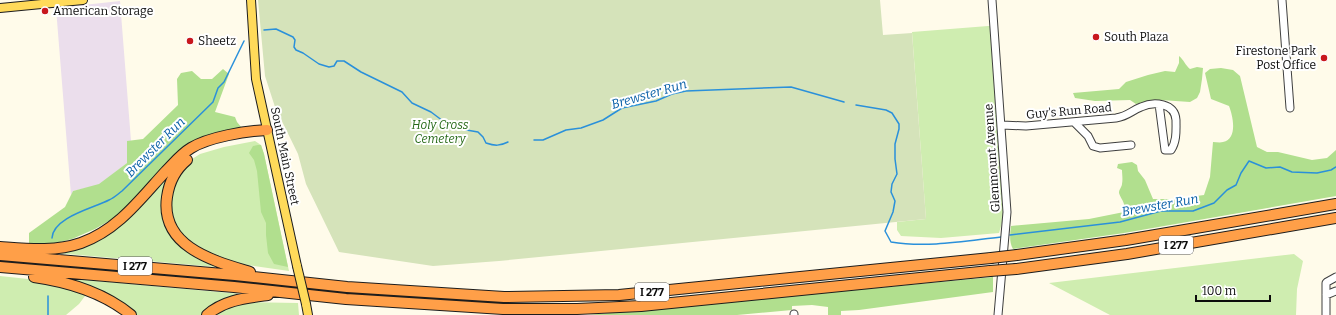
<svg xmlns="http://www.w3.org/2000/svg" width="1336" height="315" font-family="Bitter,serif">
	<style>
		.industrial { fill: #ebdeec }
		.green { fill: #cfedb0 }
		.forest { fill: #b1df8e }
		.cemetery { fill: #d5e3ba }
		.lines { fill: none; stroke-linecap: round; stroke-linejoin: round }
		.stream { stroke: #2a90da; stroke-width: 1.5 }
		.minor-casing { stroke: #3f3f3f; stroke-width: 9 }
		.major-casing { stroke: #1d1d1d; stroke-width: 10 }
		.highway-casing { stroke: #1d1d1d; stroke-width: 12 }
		.minor { stroke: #fff; stroke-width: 7 }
		.major { stroke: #ffda5a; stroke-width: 8 }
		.highway { stroke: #ff9f48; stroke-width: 10 }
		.major-bridge-casing { stroke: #1d1d1d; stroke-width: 10; stroke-linecap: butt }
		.highway-bridge-casing { stroke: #1d1d1d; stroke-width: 12; stroke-linecap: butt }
		.major-bridge { stroke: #ffda5a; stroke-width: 8 }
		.highway-bridge { stroke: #ff9f48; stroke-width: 10 }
		.poi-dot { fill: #c8171d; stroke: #fff; stroke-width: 1.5 }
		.labels { text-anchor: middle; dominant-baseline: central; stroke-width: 4; stroke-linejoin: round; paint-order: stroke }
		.shield { fill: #fff; stroke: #555; stroke-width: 1 }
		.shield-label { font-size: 11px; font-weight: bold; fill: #0c0c0c }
		.poi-label { font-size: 12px; fill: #0c0c0c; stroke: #fff; text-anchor: start }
		.street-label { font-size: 12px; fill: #0c0c0c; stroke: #fff }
		.park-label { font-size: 12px; font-style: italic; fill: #266917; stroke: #fff }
		.water-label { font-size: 13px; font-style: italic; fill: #0a60a8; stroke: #fff }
	</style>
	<rect width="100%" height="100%" fill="#fffbea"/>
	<path class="industrial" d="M 120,1 L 131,141 L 127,141 L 127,163 L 99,185 L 73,191 L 71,195 L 56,8 Z"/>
	<path class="green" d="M 988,26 L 990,26 L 1003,188 L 1003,219 L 999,233 L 941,238 L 901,236 L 897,230 L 897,222 L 926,219 L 912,32 Z
		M 255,141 L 261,145 L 264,154 L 289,271 L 247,265 L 216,257 L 186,240 L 172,221 L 171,190 L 189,161 L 200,154 L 224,147 Z
		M 176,167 L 170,176 L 171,232 L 187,252 L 215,264 L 216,267 L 56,253 L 95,240 Z
		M 1294,254 L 1303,261 L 1297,289 L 1296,315 L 1110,315 L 1049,283 Z
		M 0,276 L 56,282 L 88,292 L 79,304 L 66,315 L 0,315 Z
		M 75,279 L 241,294 L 240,297 C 224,297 214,304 203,315 L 136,315 L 127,307 L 75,283 Z
		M 243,302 L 298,303 L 299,315 L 212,315 Z"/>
	<path class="forest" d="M 1179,56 C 1184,60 1185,65 1190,69 L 1197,67 L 1203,68 L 1202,79 L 1200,92 L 1197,98 L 1190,102 L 1161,100 L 1136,104 L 1130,100 L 1095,101 L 1075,98 L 1073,93 L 1119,89 L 1126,82 L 1148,75 L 1165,71 L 1175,72 L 1179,63 Z
		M 1221,68 L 1233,70 L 1240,76 L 1257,147 L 1267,152 L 1278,152 L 1312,160 L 1327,158 L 1336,150 L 1336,196 L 1124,233 L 1013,249 C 1009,242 1010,234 1011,226 L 1089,219 L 1124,212 C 1126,202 1121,200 1119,193 C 1119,189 1122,187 1122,184 C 1123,179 1122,174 1122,170 L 1117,168 L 1118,164 L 1132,162 L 1137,165 L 1138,171 L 1145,180 L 1153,199 L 1174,199 L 1204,195 L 1210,177 L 1213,142 C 1216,142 1220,143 1223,142 C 1238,139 1233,116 1229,106 L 1211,99 L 1205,73 L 1210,69 Z
		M 223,69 L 229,74 L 215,112 L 235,117 L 237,122 L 242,128 L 185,148 L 121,214 L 95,229 L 72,239 L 60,242 L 44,245 L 29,244 L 29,233 L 65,207 L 73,191 L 99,184 L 127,163 L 127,141 L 143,139 L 178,105 L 177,79 L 181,73 L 192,71 L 201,79 L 212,79 Z
		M 258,145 L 261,145 L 264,154 L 288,267 L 274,264 L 268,253 L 266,235 L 266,223 L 261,212 L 257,171 L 254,160 L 249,153 L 253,146 Z
		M 993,277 L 993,292 L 859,310 L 841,311 L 841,315 L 828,315 L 828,307 L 812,305 L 792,306 L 792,310 L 737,315 L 588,315 Z"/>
	<path class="cemetery" d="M 258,0 L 880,0 L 883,35 L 912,33 L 926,219 L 499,261 L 433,266 L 339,252 L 306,184 L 298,154 L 275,107 L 265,76 Z"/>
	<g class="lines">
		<path class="stream" d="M 264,30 L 276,29 L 293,37 L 295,40 L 294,47 L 296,50 L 303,53 L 319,64 L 329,67 L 334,66 L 337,61 L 344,61 L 361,72 L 402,92 L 412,103 L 431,112 L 447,124 L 455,128 L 478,132 L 483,137 L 486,143 C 495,146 500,146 508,142
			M 856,105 L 886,110 L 892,113 L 899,124 L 899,129 L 895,144 L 895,159 L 897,174 L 892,184 L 891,192 L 895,201 L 893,212 L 885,231 L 891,242 C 927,248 965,241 1001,237
			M 534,140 L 543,140 L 566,130 L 581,128 L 603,120 L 622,108 L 656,101 L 672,94 L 686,91 L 791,87 L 844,102
			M 1010,235 L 1120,222 L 1161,211 L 1193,211 L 1214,203 L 1227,190 L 1236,185 L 1241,173 L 1249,161 L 1266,168 L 1280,167 L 1292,172 L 1317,173 L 1331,170 L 1336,167
			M 52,238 C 53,217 94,208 109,200 C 114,198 118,194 122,191 L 213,102 L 218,88 L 224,82 L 244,41
			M 48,296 L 48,315"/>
		<defs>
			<path id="minor" d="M 992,0 L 1007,212 L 998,315
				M 1282,0 L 1290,108
				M 1074,122 L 1088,136 L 1093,146 L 1100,148 L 1131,145
				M 1002,125 L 1026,126 L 1116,118 C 1128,116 1131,111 1141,107 C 1154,101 1175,103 1176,120 C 1176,130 1177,141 1171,150 L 1165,150 L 1159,104
				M 1326,295 L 1336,291
				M 794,314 L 794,315
				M 1326,315 L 1326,283 L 1327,282 L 1336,277"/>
			<path id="major" d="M 251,0 L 256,79 L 297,266
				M 0,8 L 83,0
				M 306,304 L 308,315"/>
			<path id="highway" d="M 187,160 C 176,169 169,183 167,197 C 160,247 214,261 250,272
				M 0,247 C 28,249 55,252 81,243 C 118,230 141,198 166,171 C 174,163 181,154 191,148 C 209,137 245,131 267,130
				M 0,255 L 235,275 L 347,287 L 504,297 L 619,295 L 991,258
				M 1017,255 L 1126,240 L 1336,204
				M 0,267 L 234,287 L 346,299 L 503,309 L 577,309 L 641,306 L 990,271
				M 1016,269 L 1127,254 L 1336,218
				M 34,277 C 69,282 103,292 131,315
				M 207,315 C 224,300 246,298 268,295"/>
		</defs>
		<use href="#minor" class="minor-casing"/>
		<use href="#major" class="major-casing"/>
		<use href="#highway" class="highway-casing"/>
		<use href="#minor" class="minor"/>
		<use href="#major" class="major"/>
		<use href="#highway" class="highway"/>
		<defs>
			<path id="major-bridge" d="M 297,266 L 306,304"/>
			<path id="highway-bridge" d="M 991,258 L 1017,255
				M 990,271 L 1016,269"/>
		</defs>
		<use href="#major-bridge" class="major-bridge-casing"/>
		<use href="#highway-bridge" class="highway-bridge-casing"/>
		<use href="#major-bridge" class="major-bridge"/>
		<use href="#highway-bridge" class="highway-bridge"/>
	</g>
	<g class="poi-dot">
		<circle cx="45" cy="11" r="4"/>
		<circle cx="1096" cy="37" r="4"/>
		<circle cx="190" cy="41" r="4"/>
		<circle cx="1324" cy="58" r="4"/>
	</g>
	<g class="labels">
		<g class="shield">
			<rect x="1159" y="236" width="34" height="18" rx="3"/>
			<rect x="118" y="257" width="34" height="18" rx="3"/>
			<rect x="635" y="283" width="34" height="18" rx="3"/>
		</g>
		<g class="shield-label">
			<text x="1176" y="245">I 277</text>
			<text x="135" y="266">I 277</text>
			<text x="652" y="292">I 277</text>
		</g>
		<g class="poi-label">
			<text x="53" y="11">American Storage</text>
			<text x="1104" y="37">South Plaza</text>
			<text x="198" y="41">Sheetz</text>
			<text x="1316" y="51" text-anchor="end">Firestone Park<tspan x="1316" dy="14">Post Office</tspan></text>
		</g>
		<g class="street-label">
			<text transform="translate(1069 111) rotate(-5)">Guy's Run Road</text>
			<text transform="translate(285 156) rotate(78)">South Main Street</text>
			<text transform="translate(992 158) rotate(-94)">Glenmount Avenue</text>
		</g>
		<g class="park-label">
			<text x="440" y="125">Holy Cross<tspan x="440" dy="14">Cemetery</tspan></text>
		</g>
		<g class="water-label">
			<text transform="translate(649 94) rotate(-16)">Brewster Run</text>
			<text transform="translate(155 147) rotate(-45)">Brewster Run</text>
			<text transform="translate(1160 205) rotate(-10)">Brewster Run</text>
		</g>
	</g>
	<path d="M1196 295v6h74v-6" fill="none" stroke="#0c0c0c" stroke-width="2"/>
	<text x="1202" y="295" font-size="12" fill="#0c0c0c" stroke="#ffffff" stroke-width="3" paint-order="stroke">100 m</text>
</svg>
